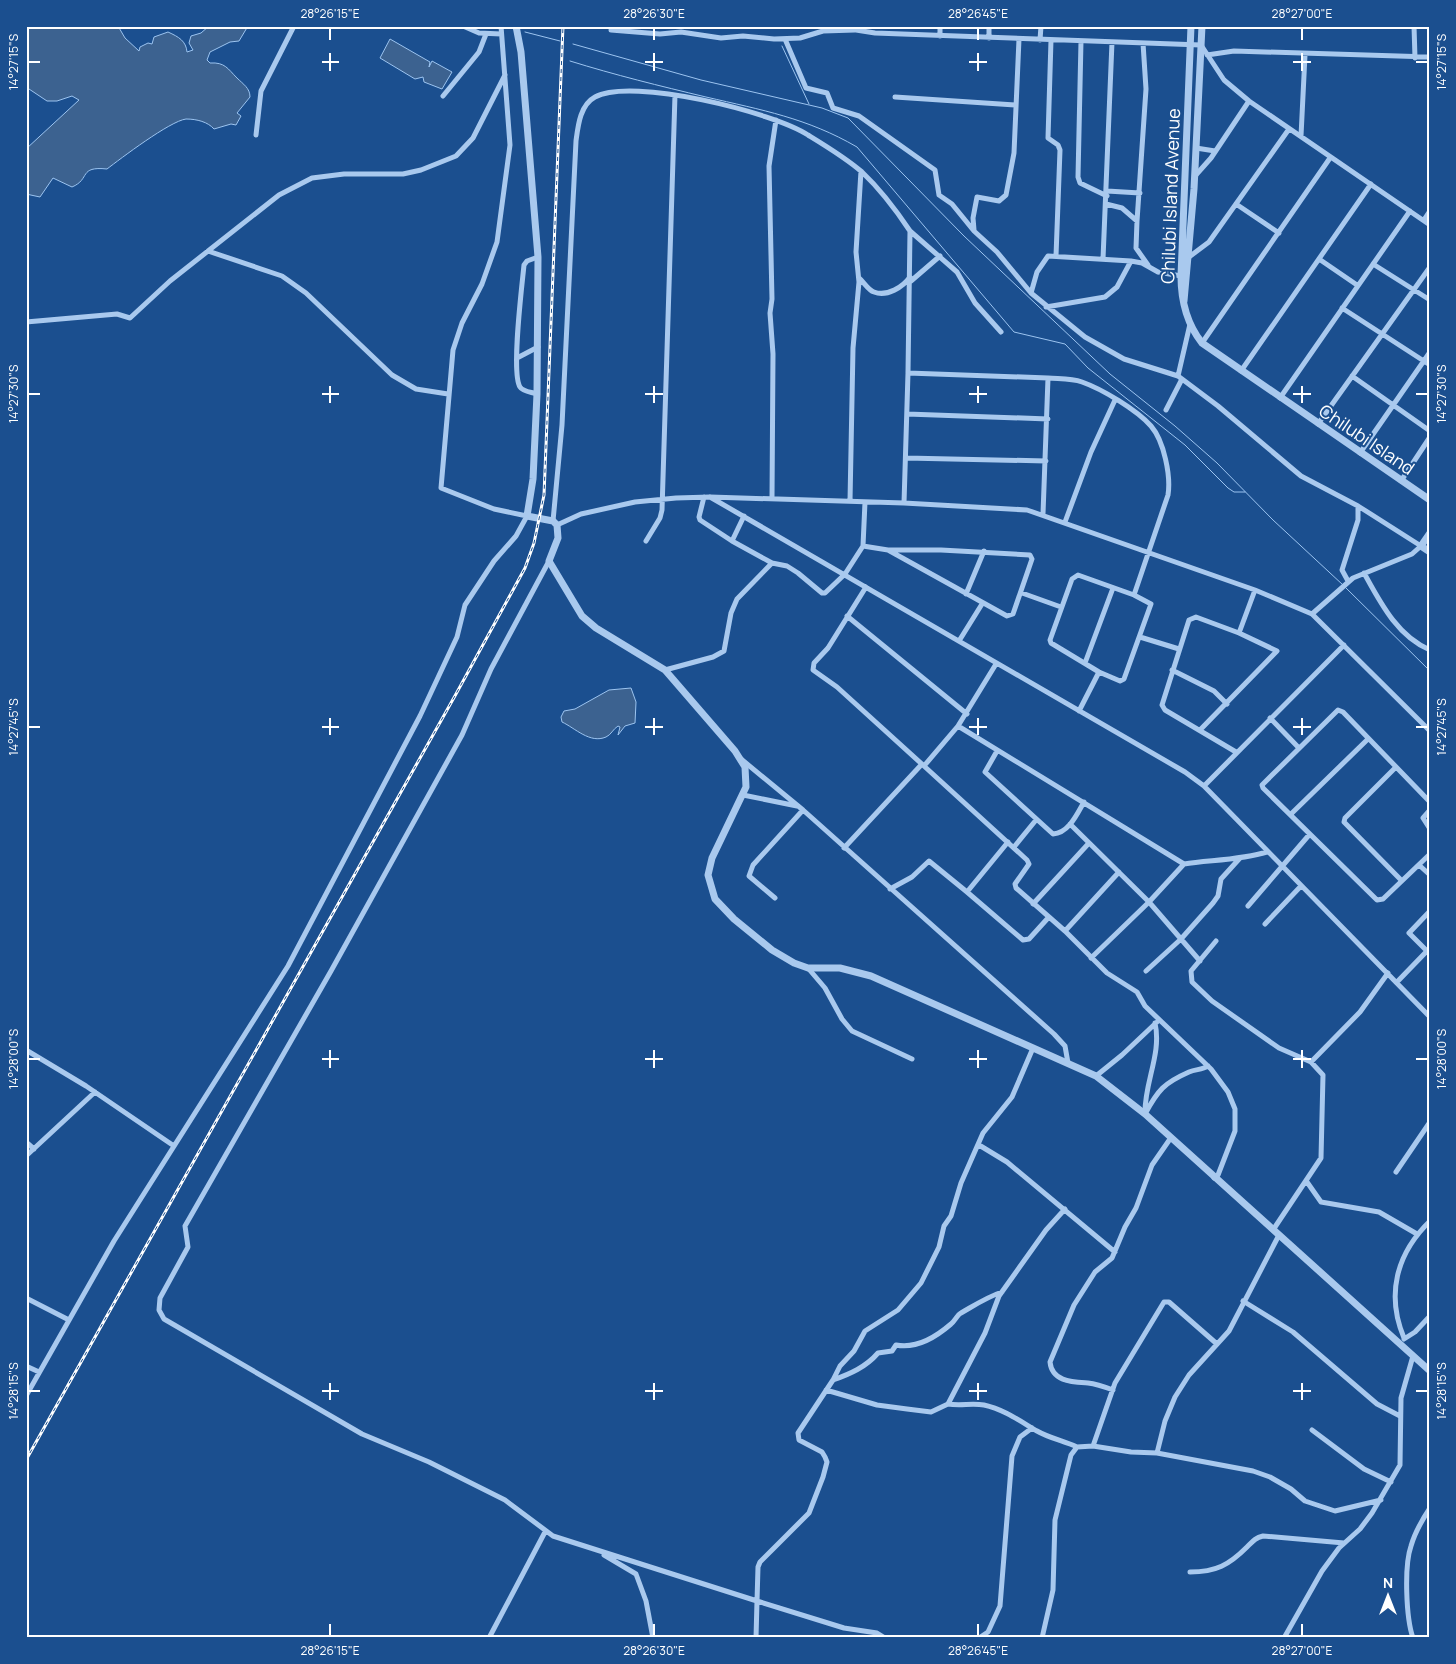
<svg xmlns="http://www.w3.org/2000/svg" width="1456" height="1664" font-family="Manrope,sans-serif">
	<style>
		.water { fill: #3c6290; stroke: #9cc4f0 }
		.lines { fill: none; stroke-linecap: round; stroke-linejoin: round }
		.stream { stroke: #9cc4f0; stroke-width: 1 }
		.minor { stroke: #a9c9ee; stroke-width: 5 }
		.tertiary { stroke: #a9c9ee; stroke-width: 7 }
		.rail-casing { stroke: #fff; stroke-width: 3 }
		.rail { stroke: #1b4f8f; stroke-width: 1; stroke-dasharray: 4; stroke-linecap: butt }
		.ticks { fill: none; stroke: #fff; stroke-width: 2 }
		.labels { text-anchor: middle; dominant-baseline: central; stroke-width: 4; stroke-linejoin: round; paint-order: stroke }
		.street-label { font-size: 18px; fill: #fff; stroke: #1b4f8f }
		.neatline { fill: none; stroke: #fff; stroke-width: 2 }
		.ticks-label { font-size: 12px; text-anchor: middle; fill: #fff }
	</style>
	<rect width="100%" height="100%" fill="#1b4f8f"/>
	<path class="water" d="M 26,26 L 118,26 L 125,38 L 139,51 L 140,47 L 148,43 L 152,44 L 154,37 L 168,32 C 179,37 186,41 187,52 L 193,50 L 189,43 L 191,36 L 201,33 L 209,26 L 248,26 L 239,41 L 230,42 L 210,52 L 207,60 L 210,63 C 225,62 228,69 237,78 C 243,84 250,88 250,97 L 237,113 L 241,116 L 236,125 L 231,124 L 214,129 C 208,122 197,119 186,119 C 170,121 120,159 107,169 C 78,166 91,179 72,187 L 53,178 L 40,197 L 26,194 L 26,149 L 79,100 L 72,96 L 57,101 L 47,101 L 26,87 Z
		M 390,39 L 430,62 L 429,67 L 432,61 L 452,72 L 442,89 L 424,82 L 423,77 L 415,79 L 380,58 Z
		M 631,688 L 636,702 L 635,723 L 625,726 L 618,735 L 620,727 L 618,726 C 613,729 611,735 606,737 C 590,744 575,728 562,722 L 561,717 L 564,711 L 575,709 L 609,690 Z"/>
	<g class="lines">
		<path class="stream" d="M 507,26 L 511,27
			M 525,32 L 560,41
			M 573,44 L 701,80 L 822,108 L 848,118 L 964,236 L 1110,374 L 1175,426 L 1217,463 L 1273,520 L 1343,585
			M 782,46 L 809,104
			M 570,61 C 615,75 660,86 706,97 C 762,110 807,118 857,147 L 1014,332 L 1065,344 L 1088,368 L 1185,445 L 1228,488 L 1234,492 L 1245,492
			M 1346,588 L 1430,671"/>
		<path class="minor" d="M 463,26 L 479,33 L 501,34
			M 850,26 L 856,30 L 875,33 L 1201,45 L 1224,80 L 1249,101 L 1430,225
			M 1414,26 L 1415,58
			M 611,30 L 660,34 L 681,32 L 721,38 L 743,36 L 774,39 L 800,38 L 823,31 L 855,30
			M 940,36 L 940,26
			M 989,38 L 989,26
			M 785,39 L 806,88 L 827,93 L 833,108 L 859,116 L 935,170 L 939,195 L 952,204 L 974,231 L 997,252 L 1031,293 L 1085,337 L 1124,359 L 1178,376 L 1218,406 L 1301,476 L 1358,506 L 1421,546 L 1412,554 L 1353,578 L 1312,614
			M 1040,40 L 1041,26
			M 1051,40 L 1048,138 L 1058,145 L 1060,150 L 1056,256
			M 1081,41 L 1078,177 L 1080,183 L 1107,196
			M 1207,55 L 1234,51 L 1430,57
			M 443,96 L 479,52 L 486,34
			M 895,97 L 1015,105
			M 256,135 L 261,91 L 294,26
			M 1301,136 L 1305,55
			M 1196,148 L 1215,151
			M 1195,176 L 1211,158 L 1249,101
			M 1107,191 L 1140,193
			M 1106,204 L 1122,208 L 1137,221 L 1136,248 L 1148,265
			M 1236,204 L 1279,233
			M 1424,220 L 1430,211
			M 1137,221 L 1146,89 L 1143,43
			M 974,230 L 973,218 L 977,197 L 999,201 L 1006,195 L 1014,153 L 1019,39
			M 208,251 L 282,276 L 306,293 L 392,375 L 416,389 L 448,394
			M 1189,257 L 1209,242 L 1289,129
			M 1103,259 L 1112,42
			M 1319,259 L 1357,285
			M 1373,264 L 1430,300
			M 859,278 C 864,282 868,290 874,292 C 887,297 903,287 910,277
			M 911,281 L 940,256
			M 1031,293 L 1037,272 L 1048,256 L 1131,261 L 1142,263 L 1158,272 L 1181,276
			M 1046,307 L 1105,297 L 1117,287 L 1131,261
			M 1342,308 L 1430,365
			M 26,322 L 117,314 L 130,318 L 170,281 L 279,195 L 312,178 L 344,174 L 403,174 L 421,170 L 456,156 L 473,138 L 505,75
			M 1202,343 L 1330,158
			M 517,358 L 538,347
			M 1241,371 L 1371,184
			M 908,373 L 910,231 L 957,272 L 975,303 L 1001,332
			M 1178,376 L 1190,324
			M 1352,376 L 1430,431
			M 1048,378 C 1059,379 1071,378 1082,382 C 1102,389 1137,410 1151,426 C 1164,441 1171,476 1168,495 L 1134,595
			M 537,394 C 532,392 523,392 520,387 C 511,373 522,286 524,265 L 527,261 L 538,257
			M 1280,398 L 1410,211
			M 1166,410 L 1182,379
			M 907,414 L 1048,419
			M 1318,424 L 1430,267
			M 1360,453 L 1430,352
			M 906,458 L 1046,461
			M 1401,481 L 1430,437
			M 704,497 L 699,517 L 700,520 L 732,541 L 772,563 L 787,566 L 798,573 L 822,593 L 825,593 L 845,574 L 863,546 L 865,502
			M 710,497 L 1185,772 L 1204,786
			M 772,498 L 773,354 L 770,313 L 772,299 L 769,166 L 776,120
			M 850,501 L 853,348 L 859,282 L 856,252 L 861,171
			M 904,503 L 908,373 L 1048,378 L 1043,514
			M 553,521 L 562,425 L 576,141 C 578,126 580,105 595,97 C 632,77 773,112 808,135 C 826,146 846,158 862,172 C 880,189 896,210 910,231
			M 1065,522 L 1091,452 L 1115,400
			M 557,525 L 581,514 L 635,502 L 676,498 L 710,497 L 904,503 L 1027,510 L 1255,590 L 1312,614 L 1430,731
			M 646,541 L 660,518 L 662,510 L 675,95
			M 732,541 L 744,516
			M 863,546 L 888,550 L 941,550 L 1030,555 L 1032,559 L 1013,614 L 1007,616 L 888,550
			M 549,561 L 491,669 L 462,735 L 331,971 L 185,1226 L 188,1247 L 160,1298 L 159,1310 L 164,1319 L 362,1434 L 429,1462 L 505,1500 L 553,1536 L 757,1601 L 756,1638
			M 1364,573 C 1380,602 1397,636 1430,650
			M 1078,575 L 1134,595 L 1151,604 L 1124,679 L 1120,681 L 1099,672 L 1051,643 L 1050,640 L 1072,579 Z
			M 1348,581 L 1342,570 L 1358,520 L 1358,506
			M 866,587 L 828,648 L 814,663 L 813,670 L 837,687 L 924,766
			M 1022,593 L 1061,607
			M 966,594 L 984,551
			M 847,616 L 967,714
			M 1239,633 L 1255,590
			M 1140,637 L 1179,649
			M 959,641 L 982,604
			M 1344,645 L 1204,786 L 1430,1017
			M 1085,663 L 1113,588
			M 996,664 L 958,726 L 924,766 L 1027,860 L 1029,864 L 1015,884 L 1016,888 L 1065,931 L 1119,872
			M 665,670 L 713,657 L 724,651 L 731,613 L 737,599 L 772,563
			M 1172,670 L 1214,691 L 1227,704
			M 1079,711 L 1099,672
			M 1270,718 L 1298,747
			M 958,726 L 1184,864 L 1149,902 L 1070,824
			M 1200,730 L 1277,651 L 1239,633 L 1196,617 L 1189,620 L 1162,705 L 1165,710 L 1236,752
			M 997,751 L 985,772 L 1053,834 C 1069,833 1077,814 1084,802
			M 741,759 L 803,810
			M 1396,767 L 1345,818 L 1344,822 L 1401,880
			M 743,795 L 797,806
			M 1430,802 L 1343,712 L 1338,710 L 1262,785 L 1263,788 L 1377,900 L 1383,899 L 1430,854
			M 1430,810 L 1423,818 L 1430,829
			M 1291,814 L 1368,739
			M 1008,842 L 967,892 L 1023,940 L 1029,939 L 1048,918
			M 1014,847 L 1036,820
			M 844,848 L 922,764
			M 1184,864 C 1211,860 1241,860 1267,852
			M 1419,865 L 1430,875
			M 890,889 L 912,877 L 929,861 L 967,892
			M 775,898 L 749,876 L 753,865 L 803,810 L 1054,1034 L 1065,1046 L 1068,1063
			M 1033,904 L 1089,843
			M 1248,906 L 1309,835
			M 1430,911 L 1409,933 L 1430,954
			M 1265,924 L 1301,886
			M 1065,931 L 1107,973 L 1137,992 L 1145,1006 L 1211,1069 L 1228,1092 L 1235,1109 L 1235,1131 L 1218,1175 L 1214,1178
			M 1216,941 L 1191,971 L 1192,982 L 1212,1001 L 1279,1048 L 1311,1062 L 1323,1075 L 1321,1158 L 1273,1230
			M 1091,958 L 1149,902 L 1200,961
			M 808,968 L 825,988 L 842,1019 L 852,1031 L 912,1059
			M 1146,971 L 1181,939 L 1213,903 L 1218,896 L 1221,879 L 1240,858
			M 1397,982 L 1426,952
			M 1155,1023 C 1162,1054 1144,1083 1145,1114 C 1158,1090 1164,1083 1189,1072 C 1196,1069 1202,1070 1208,1066
			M 26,1050 L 86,1086 L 174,1146
			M 1311,1062 L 1360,1012 L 1388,973
			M 1096,1076 L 1122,1055 L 1157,1022
			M 26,1142 L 34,1149
			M 979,1145 L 1007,1162 L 1115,1252
			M 26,1156 L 95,1092
			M 1396,1172 L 1430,1122
			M 1307,1182 L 1321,1202 L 1379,1212 L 1417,1234
			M 26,1298 L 69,1320
			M 1243,1301 L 1293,1332 L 1377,1404 L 1400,1416
			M 1404,1338 C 1386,1295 1396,1254 1430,1221
			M 1404,1339 L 1415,1332 L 1430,1316
			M 26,1366 L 39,1372
			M 833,1380 C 850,1374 866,1367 878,1353 L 892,1351 L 896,1345 C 916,1349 936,1337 951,1324 C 955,1321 957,1315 961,1313 C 975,1305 987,1297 1002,1292
			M 826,1390 L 877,1405 L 907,1409 L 931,1412 L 948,1404 L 985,1333 L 999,1296 L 1046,1230 L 1065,1209
			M 1113,1390 C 1105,1387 1097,1384 1088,1383 C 1073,1382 1052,1382 1050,1362 L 1074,1305 L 1095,1272 L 1112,1258 L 1125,1227 L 1136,1208 L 1152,1165 L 1170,1139
			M 26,1396 L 114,1241 L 288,966 L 420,716 L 457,637 L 465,605 L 494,561 L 516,536 L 527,516 L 494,509 L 441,488 L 453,350 L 462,323 L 482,284 L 497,242 L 510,145 L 501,26
			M 948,1404 C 960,1406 972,1403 984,1405 C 1003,1409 1020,1421 1037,1431 C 1049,1438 1064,1441 1077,1447
			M 1312,1430 L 1364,1469 L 1391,1482
			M 1093,1446 L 1115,1383 L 1164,1302 L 1169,1302 L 1217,1344
			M 1157,1453 L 1165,1421 L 1175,1397 L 1189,1375 L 1229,1331 L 1279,1235
			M 604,1555 L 636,1574 L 646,1601 L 653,1638
			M 1190,1572 C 1216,1572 1229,1565 1247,1547 C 1253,1541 1255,1538 1263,1536 L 1344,1543
			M 489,1638 L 545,1532
			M 885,1638 L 877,1633 L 844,1628 L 757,1601 L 758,1567 L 760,1562 L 809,1513 L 823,1477 L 827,1462 L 825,1457 L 822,1452 L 799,1440 L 798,1433 L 833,1380 L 840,1366 L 854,1351 L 865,1331 L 898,1310 L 921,1283 L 939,1247 L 944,1226 L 951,1216 L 961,1183 L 983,1133 L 1012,1097 L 1033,1048
			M 979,1638 L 988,1632 L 1000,1606 L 1012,1456 L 1020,1437 L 1032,1428
			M 1042,1638 L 1053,1590 L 1055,1520 L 1071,1455 L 1077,1447 L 1093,1446 L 1131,1452 L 1157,1453 L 1253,1471 L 1270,1477 L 1291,1489 L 1305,1501 L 1335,1511 L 1381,1500
			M 1284,1638 L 1322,1571 L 1339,1548 L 1360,1529 L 1372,1513 L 1400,1465 L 1401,1398 L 1413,1356
			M 1413,1638 C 1406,1618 1404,1566 1411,1546 C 1415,1532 1422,1520 1430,1508"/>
		<path class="tertiary" d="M 516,26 L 521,52 L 538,257 L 537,394 L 533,479 L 527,516 L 553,521 L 557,525 L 558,538 L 549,561 L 582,616 L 596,628 L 665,670 L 735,751 L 745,767 L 746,787 L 712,858 L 708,875 L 715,899 L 734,919 L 772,950 L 794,963 L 808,968 L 840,968 L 871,976 L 1096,1076 L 1145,1114 L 1430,1371
			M 1191,26 L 1181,276 C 1181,301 1187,324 1202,343 L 1430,500
			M 1184,301 L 1194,189 L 1202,26
			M 1430,533 L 1421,546 L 1430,552"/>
		<defs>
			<path id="rail" d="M 26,1460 L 456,694 L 525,568 L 534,543 L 544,495 L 563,26"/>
		</defs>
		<use href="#rail" class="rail-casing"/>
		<use href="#rail" class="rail"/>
	</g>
	<path class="ticks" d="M 330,28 L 330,40M 654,28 L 654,40M 978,28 L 978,40M 1302,28 L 1302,40M 330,53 L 330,71M 654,53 L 654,71M 978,53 L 978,71M 1302,53 L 1302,71M 28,62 L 40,62M 322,62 L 339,62M 645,62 L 663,62M 969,62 L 987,62M 1293,62 L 1311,62M 1416,62 L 1428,62M 330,386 L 330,403M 654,386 L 654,403M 978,386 L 978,403M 1302,386 L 1302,403M 28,394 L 40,394M 322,394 L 339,394M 645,394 L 663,394M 969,394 L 987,394M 1293,394 L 1311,394M 1416,394 L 1428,394M 330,718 L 330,735M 654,718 L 654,735M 978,718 L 978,735M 1302,718 L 1302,735M 28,727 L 40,727M 322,727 L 339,727M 645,727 L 663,727M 969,727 L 987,727M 1293,727 L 1311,727M 1416,727 L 1428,727M 330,1050 L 330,1068M 654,1050 L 654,1068M 978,1050 L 978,1068M 1302,1050 L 1302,1068M 28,1059 L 40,1059M 322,1059 L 339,1059M 645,1059 L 663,1059M 969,1059 L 987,1059M 1293,1059 L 1311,1059M 1416,1059 L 1428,1059M 330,1383 L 330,1400M 654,1383 L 654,1400M 978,1383 L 978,1400M 1302,1383 L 1302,1400M 28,1391 L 40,1391M 322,1391 L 339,1391M 645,1391 L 663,1391M 969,1391 L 987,1391M 1293,1391 L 1311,1391M 1416,1391 L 1428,1391M 330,1624 L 330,1636M 654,1624 L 654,1636M 978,1624 L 978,1636M 1302,1624 L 1302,1636"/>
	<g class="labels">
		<g class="street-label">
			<text transform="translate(1170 196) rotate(-88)">Chilubi Island Avenue</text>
			<text transform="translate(1367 439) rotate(34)">Chilubi Island</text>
		</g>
	</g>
	<rect width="1456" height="1664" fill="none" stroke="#1b4f8f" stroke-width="55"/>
	<g transform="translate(1388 1596)" stroke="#1b4f8f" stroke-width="4" paint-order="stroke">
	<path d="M0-4L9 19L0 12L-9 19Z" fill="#ffffff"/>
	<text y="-8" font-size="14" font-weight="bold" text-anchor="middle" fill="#ffffff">N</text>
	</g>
	<rect x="28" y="28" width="1400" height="1608" class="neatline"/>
	<g class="ticks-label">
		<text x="330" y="18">28°26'15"E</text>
		<text x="654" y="18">28°26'30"E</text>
		<text x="978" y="18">28°26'45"E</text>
		<text x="1302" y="18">28°27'00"E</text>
		<text transform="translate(14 62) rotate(-90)" y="4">14°27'15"S</text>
		<text transform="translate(1442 62) rotate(-90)" y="4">14°27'15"S</text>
		<text transform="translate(14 394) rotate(-90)" y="4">14°27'30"S</text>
		<text transform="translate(1442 394) rotate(-90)" y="4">14°27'30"S</text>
		<text transform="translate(14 727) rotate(-90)" y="4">14°27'45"S</text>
		<text transform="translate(1442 727) rotate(-90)" y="4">14°27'45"S</text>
		<text transform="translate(14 1059) rotate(-90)" y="4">14°28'00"S</text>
		<text transform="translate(1442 1059) rotate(-90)" y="4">14°28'00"S</text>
		<text transform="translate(14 1391) rotate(-90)" y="4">14°28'15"S</text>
		<text transform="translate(1442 1391) rotate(-90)" y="4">14°28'15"S</text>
		<text x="330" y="1655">28°26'15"E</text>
		<text x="654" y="1655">28°26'30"E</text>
		<text x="978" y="1655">28°26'45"E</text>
		<text x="1302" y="1655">28°27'00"E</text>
	</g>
</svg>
